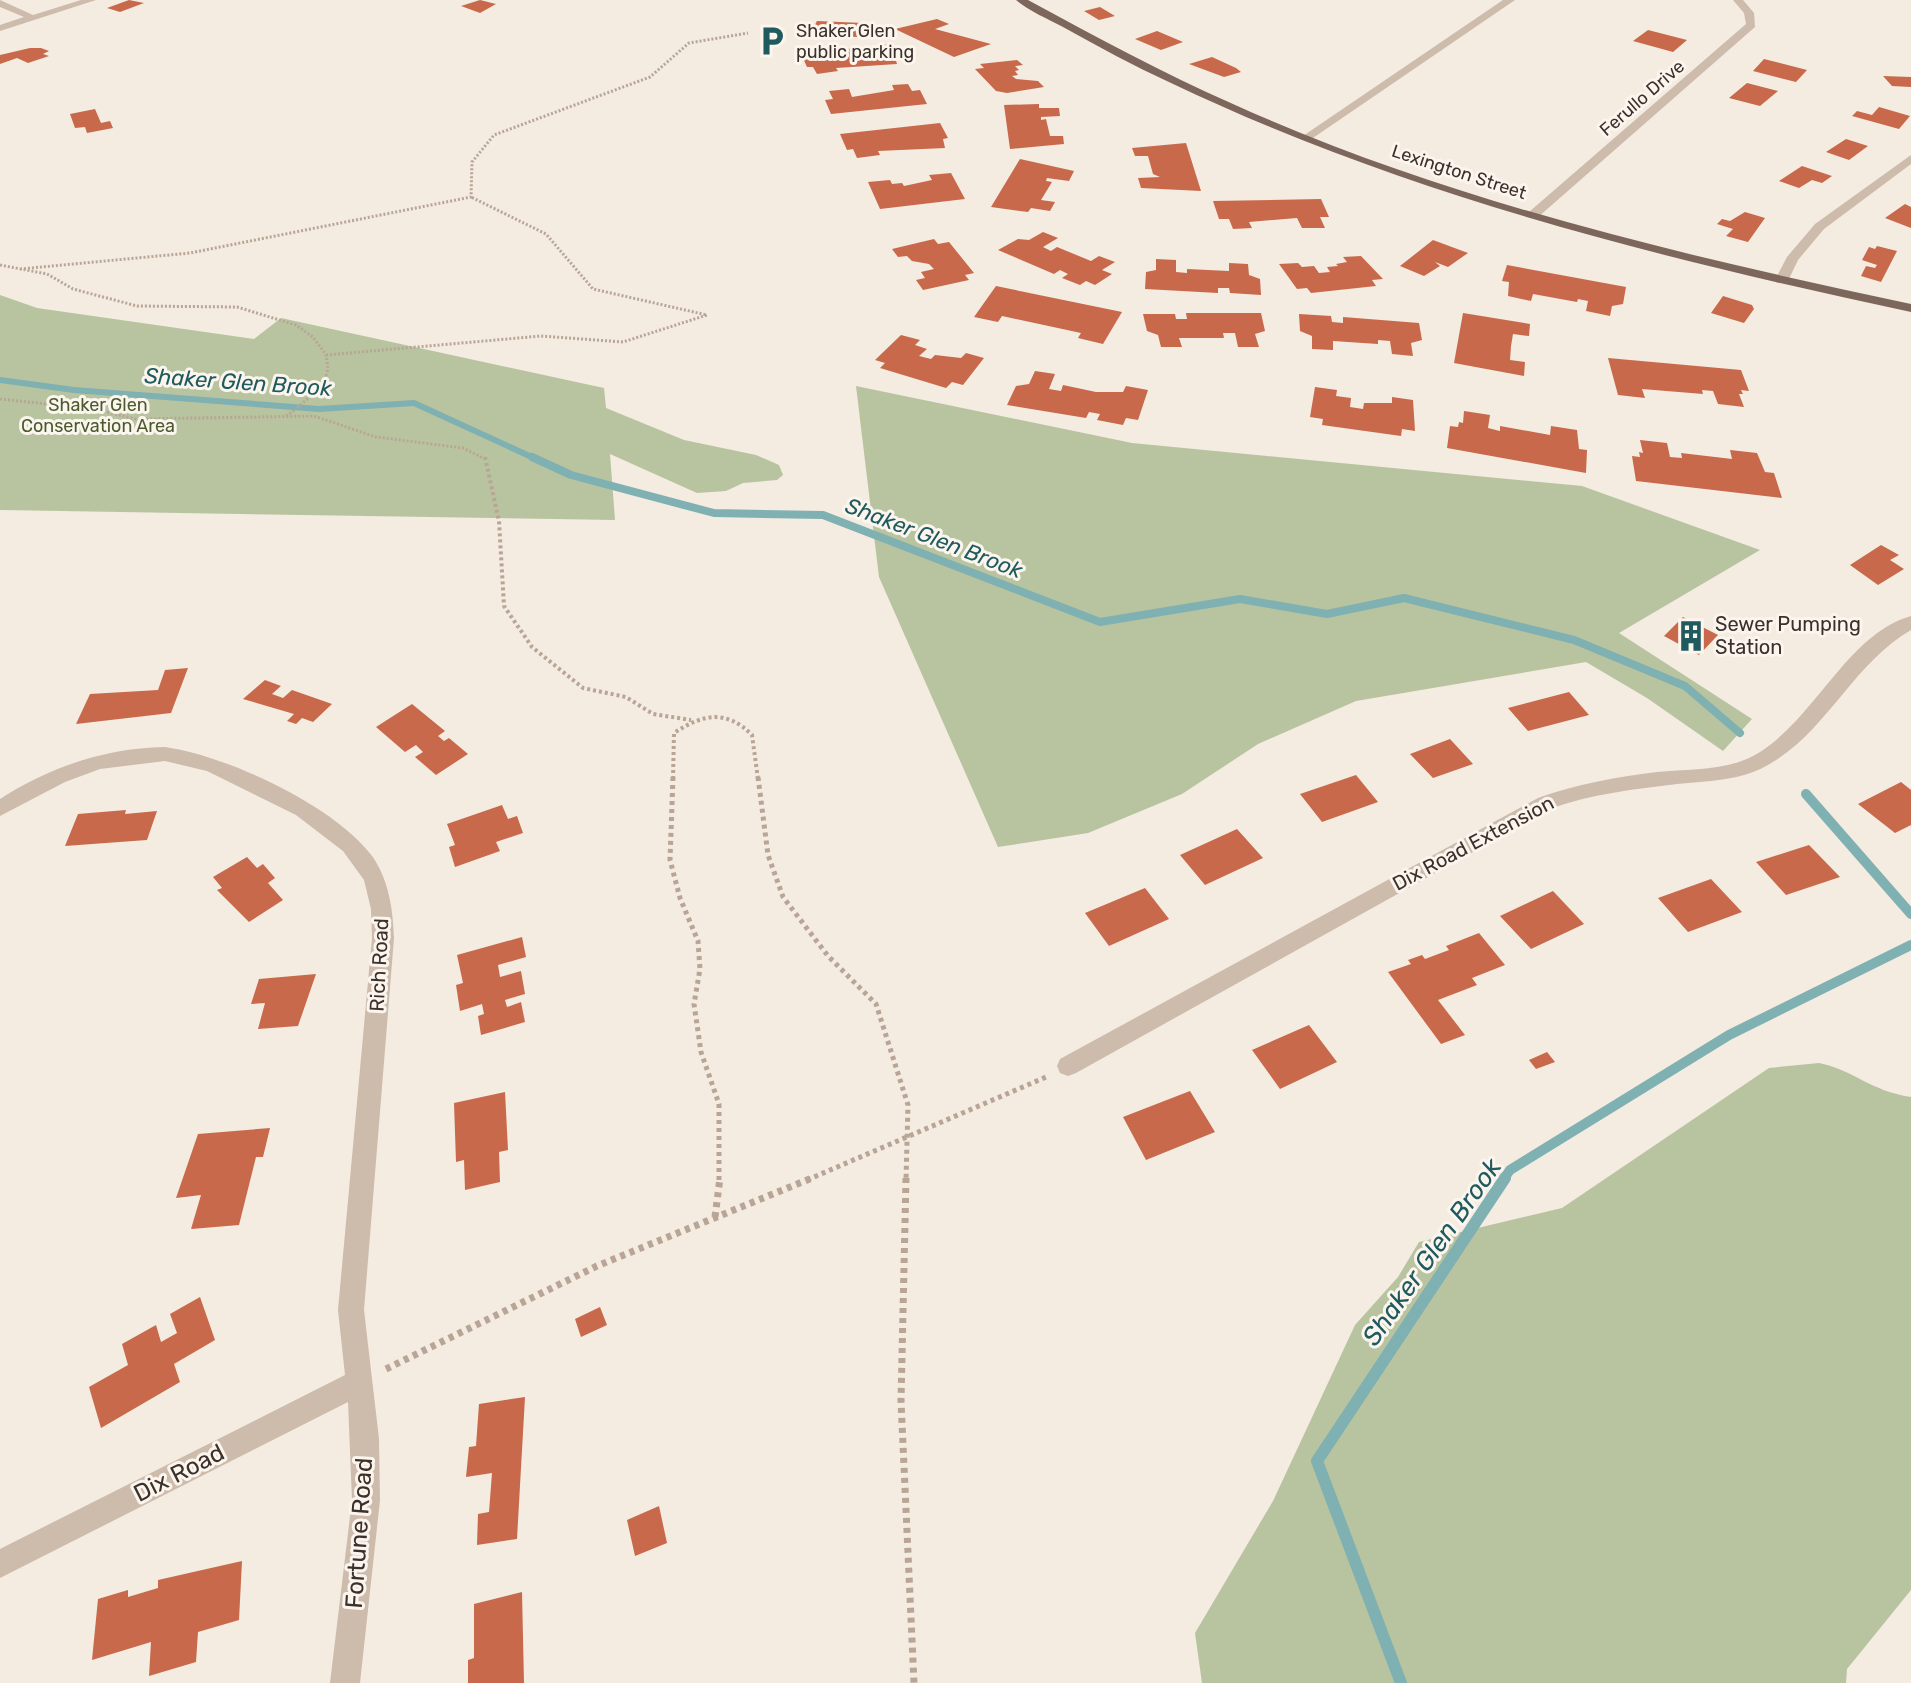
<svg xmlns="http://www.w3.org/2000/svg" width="1911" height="1683" font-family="Rubik,sans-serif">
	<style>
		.green { fill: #b8c4a0 }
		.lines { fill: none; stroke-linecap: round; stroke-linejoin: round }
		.stream-far3 { stroke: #7fb0b2; stroke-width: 6 }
		.stream-far2 { stroke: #7fb0b2; stroke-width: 8 }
		.stream-far1 { stroke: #7fb0b2; stroke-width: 10 }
		.stream { stroke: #7fb0b2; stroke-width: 12 }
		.building { fill: #c8694b }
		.path-far3 { stroke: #b9a596; stroke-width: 3; stroke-dasharray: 2 2; stroke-linecap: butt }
		.path-far2 { stroke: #b9a596; stroke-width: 4; stroke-dasharray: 3 3; stroke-linecap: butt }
		.path-far1 { stroke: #b9a596; stroke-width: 5; stroke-dasharray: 4 4; stroke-linecap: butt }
		.path { stroke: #b9a596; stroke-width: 7; stroke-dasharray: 5 5; stroke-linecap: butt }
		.minor { fill: #cdbbac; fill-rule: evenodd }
		.primary { fill: #7d675c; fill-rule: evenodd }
		.path-bridge { stroke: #b9a596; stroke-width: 3; stroke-dasharray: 2 2; stroke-linecap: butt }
		.labels { text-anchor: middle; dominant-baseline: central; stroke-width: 6; stroke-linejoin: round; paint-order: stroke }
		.far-poi-label { font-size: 18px; fill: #3b302b; stroke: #fbf5ee; text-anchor: start }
		.far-street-label { font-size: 18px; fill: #3b302b; stroke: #fbf5ee }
		.far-park-label { font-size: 18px; fill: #4a5a2e; stroke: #fbf5ee }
		.poi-label { font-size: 20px; fill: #3b302b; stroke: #fbf5ee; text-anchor: start }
		.street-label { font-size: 20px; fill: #3b302b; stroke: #fbf5ee }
		.water-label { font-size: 22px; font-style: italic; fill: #1f5a5e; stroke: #fbf5ee }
		.near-street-label { font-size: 24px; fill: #3b302b; stroke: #fbf5ee }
		.near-water-label { font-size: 26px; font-style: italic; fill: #1f5a5e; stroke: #fbf5ee }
	</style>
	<rect width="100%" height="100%" fill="#f4ebe1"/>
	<path class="green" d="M 0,295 L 37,308 L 254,339 L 281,318 L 604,388 L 606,408 L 684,440 L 756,455 L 779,465 L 783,475 L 777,480 L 743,483 L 726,491 L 697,493 L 610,454 L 615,520 L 0,510 Z
		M 856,386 L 1132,443 L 1582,486 L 1760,550 L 1619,633 L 1752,719 L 1723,751 L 1647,698 L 1586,662 L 1356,701 L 1258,744 L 1182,794 L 1088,833 L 998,847 L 879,577 Z
		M 1819,1063 C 1854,1070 1870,1091 1911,1097 L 1911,1590 L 1847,1669 L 1846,1683 L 1202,1683 L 1195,1633 L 1273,1501 L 1355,1325 L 1398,1277 L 1419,1242 L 1562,1208 L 1769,1068 Z"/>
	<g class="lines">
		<path class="stream-far3" d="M 0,380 L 74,390 L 319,409 L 414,403 L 536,459"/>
		<path class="stream-far2" d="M 532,457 L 571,475 L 714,513 L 823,515 L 1100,622 L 1240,599 L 1327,614 L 1404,598 L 1574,640 L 1685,686 L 1740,733"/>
		<path class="stream-far1" d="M 1806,794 L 1911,914
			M 1503,1180 L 1510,1170 L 1729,1035 L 1911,945"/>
		<path class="stream" d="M 1401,1683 L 1317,1461 L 1505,1178"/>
	</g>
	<path class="building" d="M 129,0 L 144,3 L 120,12 L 107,8 Z
		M 480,0 L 496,4 L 480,13 L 461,6 Z
		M 1100,7 L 1115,16 L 1099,20 L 1084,11 Z
		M 937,19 L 949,24 L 935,29 L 991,44 L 954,57 L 895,29 Z
		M 817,21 L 863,23 L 857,37 L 810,34 Z
		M 1648,30 L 1687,40 L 1673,52 L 1633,41 Z
		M 1157,31 L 1183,42 L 1161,50 L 1135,39 Z
		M 892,44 L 900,57 L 895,57 L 897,64 L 836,68 L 838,71 L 817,74 L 813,67 L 807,67 L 801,54 Z
		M 30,48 L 41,48 L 49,51 L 43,54 L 49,56 L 28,63 L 17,58 L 0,64 L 0,55 Z
		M 1212,57 L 1236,68 L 1241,72 L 1224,77 L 1189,64 Z
		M 1764,59 L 1807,70 L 1796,82 L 1753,71 Z
		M 1017,60 L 1023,65 L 1015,66 L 1019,70 L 1015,71 L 1018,75 L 1012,76 L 1016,79 L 1038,81 L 1044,87 L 1007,93 L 996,91 L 975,69 L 984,68 L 980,64 Z
		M 1883,76 L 1911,77 L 1911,87 L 1892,86 Z
		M 1747,83 L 1778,91 L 1760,106 L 1729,98 Z
		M 908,84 L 912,91 L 920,90 L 927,104 L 831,114 L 825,100 L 833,99 L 829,91 L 849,89 L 852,97 L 894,90 L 892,85 Z
		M 1039,104 L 1039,108 L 1059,108 L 1060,116 L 1041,117 L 1041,120 L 1046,119 L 1050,136 L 1063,136 L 1064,144 L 1010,149 L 1004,105 Z
		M 1879,107 L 1910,116 L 1899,129 L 1852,116 L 1857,111 L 1872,115 Z
		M 95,109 L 101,123 L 110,121 L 113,128 L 87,133 L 85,127 L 75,128 L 70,114 Z
		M 940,123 L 948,138 L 943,139 L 945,148 L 878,151 L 880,155 L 857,158 L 853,149 L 847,150 L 840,134 Z
		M 1846,139 L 1868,146 L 1849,160 L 1826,152 Z
		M 1186,143 L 1201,191 L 1141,188 L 1138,178 L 1160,177 L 1153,174 L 1148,156 L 1135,156 L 1132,148 Z
		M 1020,159 L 1074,171 L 1069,181 L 1047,178 L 1046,181 L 1052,182 L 1041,200 L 1055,202 L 1050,211 L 1031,208 L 1028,212 L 991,207 Z
		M 1802,166 L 1832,176 L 1822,183 L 1812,180 L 1799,188 L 1779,181 Z
		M 951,173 L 965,199 L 880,209 L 868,182 L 890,180 L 892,184 L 902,183 L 904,186 L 932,180 L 929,175 Z
		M 1321,199 L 1329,217 L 1320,217 L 1325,228 L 1302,228 L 1297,218 L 1249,222 L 1252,228 L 1233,229 L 1229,219 L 1219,219 L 1213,201 Z
		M 1905,204 L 1911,207 L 1911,228 L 1885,218 Z
		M 1745,212 L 1765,218 L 1748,242 L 1726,236 L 1733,229 L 1717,224 L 1722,219 L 1730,221 Z
		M 1043,232 L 1058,238 L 1043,247 L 1051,251 L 1057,247 L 1091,261 L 1099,256 L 1115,262 L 1102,270 L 1112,274 L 1095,285 L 1086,281 L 1080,285 L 1062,278 L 1068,274 L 1060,270 L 1054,274 L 998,250 L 1018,239 L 1029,240 Z
		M 934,239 L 938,244 L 949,242 L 974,273 L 965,275 L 969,280 L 923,290 L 916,280 L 925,278 L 921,272 L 934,269 L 929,264 L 912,261 L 907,256 L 898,257 L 892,249 Z
		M 1433,240 L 1468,253 L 1448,267 L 1435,262 L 1440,266 L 1424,276 L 1400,266 Z
		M 1877,246 L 1897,251 L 1881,282 L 1861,276 L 1866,266 L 1875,268 L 1877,265 L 1862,260 L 1869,247 L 1875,249 Z
		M 1361,256 L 1383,279 L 1372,280 L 1376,286 L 1311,293 L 1307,288 L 1297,289 L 1279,264 L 1298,263 L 1302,267 L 1314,266 L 1319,273 L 1330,272 L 1327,267 L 1338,266 L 1336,264 L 1347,262 L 1343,257 Z
		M 1156,259 L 1176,260 L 1176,272 L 1187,273 L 1187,269 L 1229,271 L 1229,263 L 1248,264 L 1249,275 L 1260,279 L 1261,295 L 1230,293 L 1229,288 L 1218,288 L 1218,293 L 1145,289 L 1146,272 L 1156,270 Z
		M 1507,265 L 1626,287 L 1623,304 L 1612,306 L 1610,316 L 1586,311 L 1588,301 L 1578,299 L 1577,302 L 1533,294 L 1531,301 L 1508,296 L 1509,282 L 1502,281 Z
		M 996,286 L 1122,312 L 1103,344 L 1078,338 L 1081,333 L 1002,316 L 998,322 L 974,317 Z
		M 1723,296 L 1752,305 L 1754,309 L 1744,323 L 1711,313 Z
		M 1186,313 L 1261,313 L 1265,331 L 1255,334 L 1259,347 L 1238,347 L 1235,333 L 1223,333 L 1224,338 L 1179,338 L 1182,347 L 1161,347 L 1158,335 L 1147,331 L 1143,314 L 1175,314 L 1176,319 L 1187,319 Z
		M 1463,313 L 1530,324 L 1529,336 L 1513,334 L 1511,346 L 1510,360 L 1525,362 L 1524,376 L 1454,363 Z
		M 1299,314 L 1331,316 L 1332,322 L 1343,323 L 1343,317 L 1419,323 L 1422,340 L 1411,343 L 1413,356 L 1392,354 L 1390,341 L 1378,340 L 1378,344 L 1333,341 L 1333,350 L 1312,349 L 1312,336 L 1300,331 Z
		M 901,335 L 920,340 L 915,345 L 927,349 L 919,356 L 931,359 L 935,355 L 961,358 L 966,353 L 984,358 L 963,385 L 952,382 L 946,388 L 880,368 L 885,363 L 875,360 Z
		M 1608,358 L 1741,370 L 1749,391 L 1741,390 L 1743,394 L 1739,394 L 1744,407 L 1718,404 L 1713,391 L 1702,390 L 1703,394 L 1642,389 L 1645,398 L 1618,395 Z
		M 1035,371 L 1055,374 L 1049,389 L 1061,391 L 1063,385 L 1096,392 L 1123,392 L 1126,386 L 1148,390 L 1138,420 L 1126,418 L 1123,425 L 1097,420 L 1100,414 L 1089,412 L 1086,418 L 1007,405 L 1016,386 L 1029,384 Z
		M 1315,387 L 1337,390 L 1336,396 L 1351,398 L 1350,407 L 1363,409 L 1364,403 L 1392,403 L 1392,397 L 1413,400 L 1415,431 L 1402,429 L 1401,436 L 1322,425 L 1323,419 L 1310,417 Z
		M 1464,411 L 1490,415 L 1488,428 L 1500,431 L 1500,426 L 1550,435 L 1551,426 L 1577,430 L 1579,449 L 1587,450 L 1586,473 L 1447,448 L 1450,426 L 1458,427 L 1459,422 L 1463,423 Z
		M 1640,440 L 1667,443 L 1670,457 L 1682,458 L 1681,453 L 1732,459 L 1730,450 L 1757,453 L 1765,472 L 1774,473 L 1782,498 L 1636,481 L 1632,456 L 1640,457 L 1639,452 L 1643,453 Z
		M 1881,545 L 1899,555 L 1890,560 L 1904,569 L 1878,585 L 1850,565 Z
		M 1683,617 L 1718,635 L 1699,655 L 1664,636 Z
		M 188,668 L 171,713 L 76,724 L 90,694 L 158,690 L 165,670 Z
		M 265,680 L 281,686 L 272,694 L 283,698 L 292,690 L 332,704 L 313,722 L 302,718 L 296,724 L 287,721 L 294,714 L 243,699 Z
		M 1569,692 L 1589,715 L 1528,731 L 1508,708 Z
		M 412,704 L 445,731 L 438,736 L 444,741 L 449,738 L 468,754 L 436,775 L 415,757 L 423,752 L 416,745 L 405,752 L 376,727 Z
		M 1450,739 L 1473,764 L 1433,778 L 1410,754 Z
		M 1356,775 L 1378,802 L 1322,822 L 1300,794 Z
		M 1901,782 L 1911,790 L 1911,825 L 1895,833 L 1858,804 Z
		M 502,805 L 508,819 L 517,816 L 523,833 L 496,842 L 500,851 L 455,867 L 449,847 L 455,845 L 447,824 Z
		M 126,810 L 125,814 L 157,811 L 147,840 L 65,846 L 78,814 Z
		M 1237,829 L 1263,858 L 1205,885 L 1180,855 Z
		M 1809,845 L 1840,877 L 1786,895 L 1756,862 Z
		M 247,857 L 257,868 L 263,864 L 275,878 L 268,883 L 283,900 L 249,922 L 217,890 L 222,888 L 213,877 Z
		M 1711,879 L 1742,912 L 1688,932 L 1658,898 Z
		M 1145,888 L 1169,919 L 1109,946 L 1085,913 Z
		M 1553,891 L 1584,924 L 1531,949 L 1500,916 Z
		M 1479,933 L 1505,965 L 1472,978 L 1477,985 L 1438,1000 L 1465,1035 L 1441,1044 L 1388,972 L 1411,964 L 1408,960 L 1422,955 L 1425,959 L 1449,950 L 1446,946 Z
		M 522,937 L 526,957 L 498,965 L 500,977 L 521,971 L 525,994 L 505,1000 L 507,1007 L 521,1002 L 525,1022 L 481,1035 L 478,1016 L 484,1014 L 482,1004 L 460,1011 L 456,985 L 463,983 L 457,955 Z
		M 316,974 L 298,1026 L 258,1029 L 265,1003 L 251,1004 L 259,979 Z
		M 1309,1025 L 1337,1062 L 1280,1089 L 1252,1050 Z
		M 1547,1052 L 1555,1062 L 1536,1069 L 1529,1060 Z
		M 1190,1091 L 1215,1132 L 1146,1160 L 1123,1117 Z
		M 505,1092 L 508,1150 L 499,1152 L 500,1182 L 465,1190 L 464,1160 L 456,1162 L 454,1103 Z
		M 270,1128 L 263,1157 L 256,1157 L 239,1225 L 191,1229 L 201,1195 L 176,1198 L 198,1134 Z
		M 200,1297 L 215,1340 L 174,1364 L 180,1382 L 101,1428 L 89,1387 L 128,1365 L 122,1344 L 156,1325 L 161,1342 L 177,1333 L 170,1314 Z
		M 600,1307 L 607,1325 L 581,1337 L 575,1319 Z
		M 525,1397 L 517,1539 L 477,1545 L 478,1514 L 489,1512 L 492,1473 L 466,1477 L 469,1447 L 476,1446 L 479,1404 Z
		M 659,1506 L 667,1543 L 635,1556 L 627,1520 Z
		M 242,1561 L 239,1620 L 198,1632 L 196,1662 L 149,1676 L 151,1642 L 92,1660 L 98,1599 L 128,1590 L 128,1597 L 158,1588 L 158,1580 Z
		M 522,1592 L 524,1683 L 468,1683 L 468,1660 L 474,1658 L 474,1604 Z"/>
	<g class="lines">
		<path class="path-far3" d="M 0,265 L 47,274 L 73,289 L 137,306 L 237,307 L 296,325 L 313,337 L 326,355 L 328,369 L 323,385 L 296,409
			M 20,269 L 190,253 L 471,197 L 472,162 L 494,135 L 650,77 L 689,43 L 748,33
			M 326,355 L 541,336 L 623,342 L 707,315 L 593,289 L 546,234 L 471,197
			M 0,399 L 94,409 L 136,419 L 314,416 L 376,437 L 463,448 L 485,459"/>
		<path class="path-far2" d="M 485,457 L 499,521 L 504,606 L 532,647 L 583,688 L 626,697 L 653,714 L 691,720
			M 673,779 L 674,733 C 703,714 726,709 752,735 L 758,779"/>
		<path class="path-far1" d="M 673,777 L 670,860 L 680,898 L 698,941 L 700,969 L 694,1004 L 701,1052 L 719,1104 L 719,1180
			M 758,777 L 768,855 L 783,897 L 828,956 L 876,1004 L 908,1105 L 906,1180
			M 807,1180 L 1046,1077"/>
		<path class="path" d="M 906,1178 L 901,1401 L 914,1683
			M 715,1217 L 720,1178
			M 386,1369 L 597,1266 L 812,1178"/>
		<path class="minor" d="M 0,0 L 33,15 L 81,0 L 96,0 L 0,31 L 0,25 L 24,17 L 0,7 Z
			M 1503,0 L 1515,0 L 1310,140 L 1300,138 Z
			M 1733,0 L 1743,0 L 1754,13 L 1755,27 L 1537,218 L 1529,218 L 1529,212 L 1746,24 L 1744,13 Z
			M 1911,155 L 1911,164 L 1824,229 L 1798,260 L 1787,283 L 1777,283 L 1775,280 L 1787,257 L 1815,224 Z
			M 1911,616 L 1911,630 C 1852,664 1826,734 1766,766 C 1739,781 1707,781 1677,784 C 1635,789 1592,794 1552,808 L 1076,1073 L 1068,1076 L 1060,1073 L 1057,1066 L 1060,1059 L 1538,798 C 1577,784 1616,777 1657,772 C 1687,769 1725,771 1753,756 C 1814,723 1845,635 1911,616 Z
			M 165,747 C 227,756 334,805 372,856 C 389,880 393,910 394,938 L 364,1310 L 379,1439 L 380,1500 L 360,1683 L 330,1683 L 352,1500 L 348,1402 L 0,1578 L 0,1549 L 345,1375 L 338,1310 L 372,938 L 371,909 L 364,880 L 343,851 L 296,815 L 207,771 L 165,761 L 100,769 L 65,782 L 0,816 L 0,799 C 50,767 105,748 165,747 Z"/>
		<path class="primary" d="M 1016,0 L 1028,0 C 1096,37 1163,73 1233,104 C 1448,201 1681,255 1911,304 L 1911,312 C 1658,258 1406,195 1171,83 C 1134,66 1099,47 1063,27 C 1048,19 1029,11 1016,0 Z"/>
		<path class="path-bridge" d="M 286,416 L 296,409"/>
	</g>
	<defs>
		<symbol id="parking-bare" viewBox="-9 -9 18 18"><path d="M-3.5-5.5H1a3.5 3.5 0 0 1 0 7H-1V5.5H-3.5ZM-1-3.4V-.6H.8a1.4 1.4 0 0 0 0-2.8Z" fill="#1f5a5e" stroke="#fbf5ee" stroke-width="2.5" paint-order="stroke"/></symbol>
		<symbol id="building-bare" viewBox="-9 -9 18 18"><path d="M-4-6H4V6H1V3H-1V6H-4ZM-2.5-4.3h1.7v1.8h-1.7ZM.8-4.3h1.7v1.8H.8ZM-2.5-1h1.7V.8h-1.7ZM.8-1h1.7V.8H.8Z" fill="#1f5a5e" stroke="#fbf5ee" stroke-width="2.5" paint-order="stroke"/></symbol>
	</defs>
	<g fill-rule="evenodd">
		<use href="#parking-bare" x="750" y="19" width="44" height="44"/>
		<use href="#building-bare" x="1669" y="614" width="44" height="44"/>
	</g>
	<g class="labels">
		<g class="far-poi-label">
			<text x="796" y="31">Shaker Glen<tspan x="796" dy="21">public parking</tspan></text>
		</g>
		<g class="far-street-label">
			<text transform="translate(1642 98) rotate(-41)">Ferullo Drive</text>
			<text transform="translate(1459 172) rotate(18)">Lexington Street</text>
		</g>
		<g class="far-park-label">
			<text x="98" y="405">Shaker Glen<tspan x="98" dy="21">Conservation Area</tspan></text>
		</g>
		<g class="poi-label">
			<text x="1715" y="624">Sewer Pumping<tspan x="1715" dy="23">Station</tspan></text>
		</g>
		<g class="street-label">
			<text transform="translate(1473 843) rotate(-28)">Dix Road Extension</text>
			<text transform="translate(379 965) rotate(-87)">Rich Road</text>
		</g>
		<g class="water-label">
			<text transform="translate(238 382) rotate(4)">Shaker Glen Brook</text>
			<text transform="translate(934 538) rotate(21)">Shaker Glen Brook</text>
		</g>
		<g class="near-street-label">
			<text transform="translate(179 1473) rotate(-27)">Dix Road</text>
			<text transform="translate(359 1533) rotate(-86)">Fortune Road</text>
		</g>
		<g class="near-water-label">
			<text transform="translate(1432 1252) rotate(-55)">Shaker Glen Brook</text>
		</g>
	</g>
</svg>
